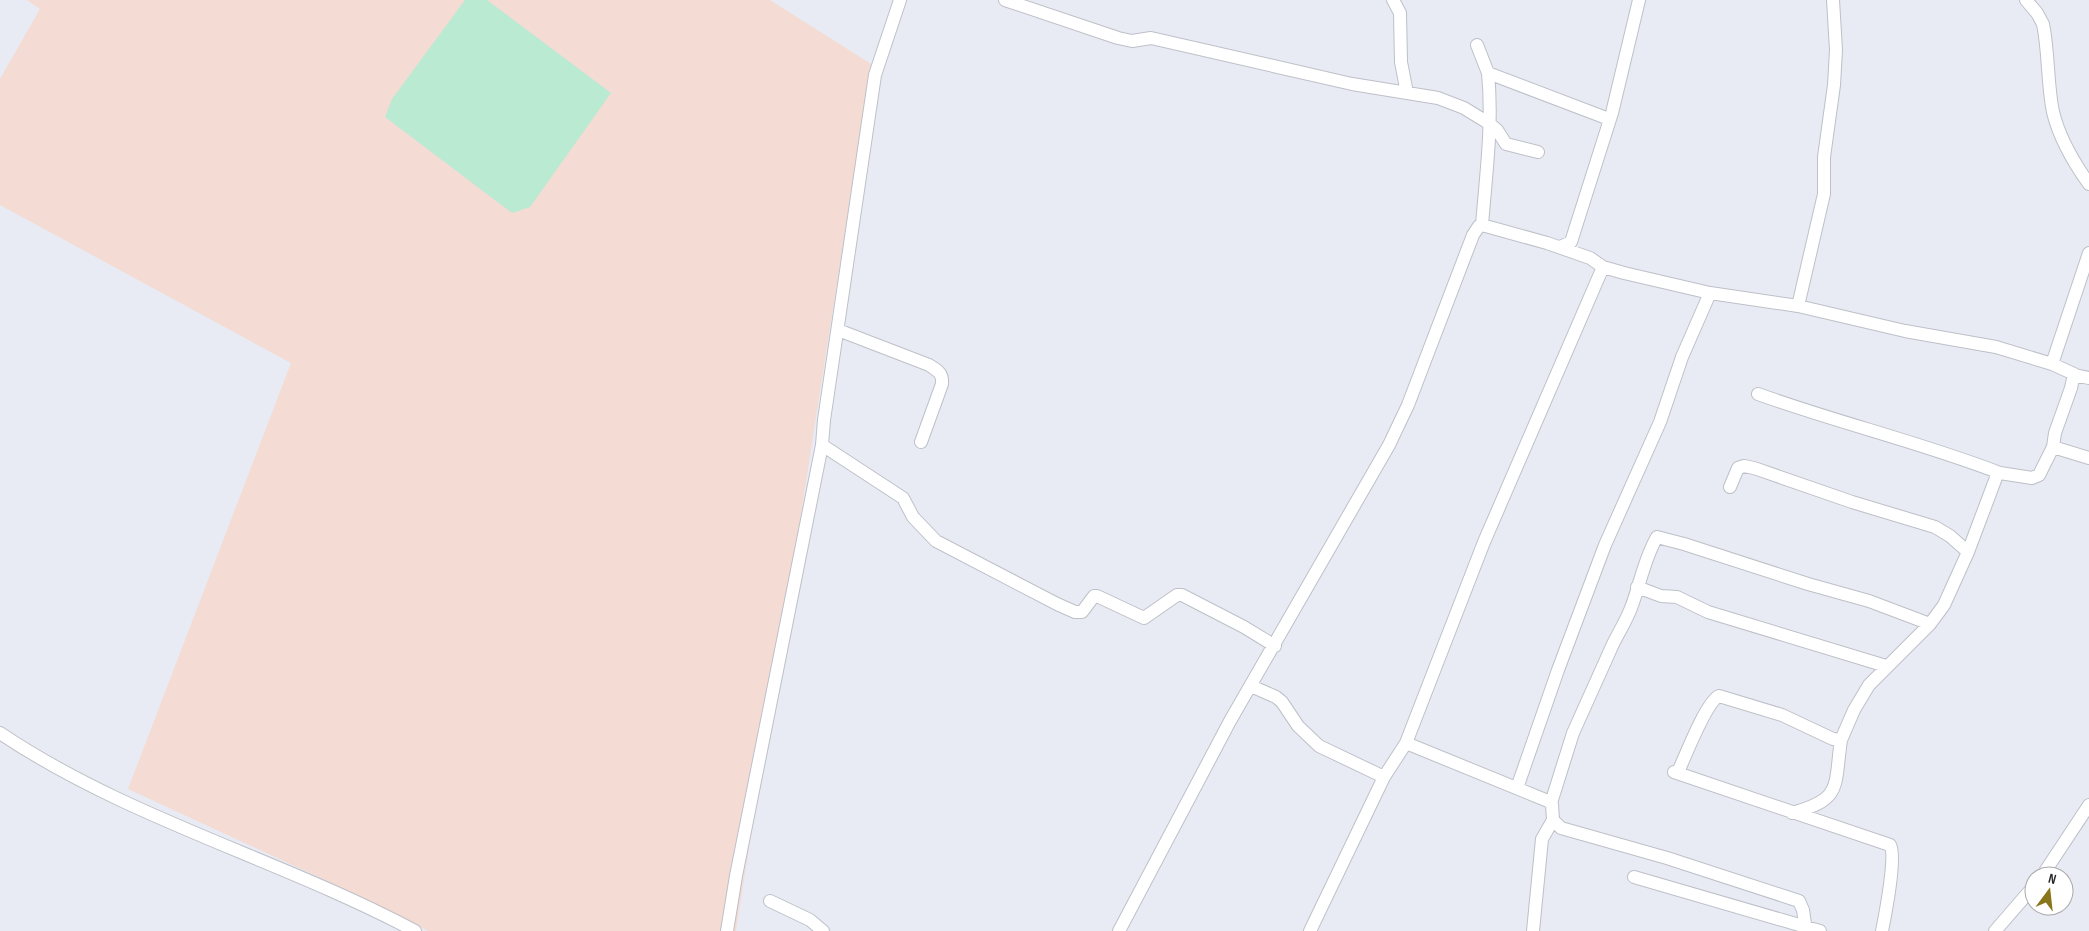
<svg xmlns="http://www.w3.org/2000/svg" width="2089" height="931" font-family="'Sofia Sans Condensed',sans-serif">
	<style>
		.industrial { fill: #f4dbd3 }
		.green { fill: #baead2 }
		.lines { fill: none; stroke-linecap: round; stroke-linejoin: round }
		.minor-casing { stroke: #bdc0c8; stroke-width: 14 }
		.minor { stroke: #fff; stroke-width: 12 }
	</style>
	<rect width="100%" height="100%" fill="#e8ebf3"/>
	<path class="industrial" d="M 27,0 L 770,0 L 871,64 L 736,931 L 428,931 L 325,880 L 128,789 L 291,363 L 0,205 L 0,79 L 40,9 Z"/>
	<path class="green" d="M 465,0 L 487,0 L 611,93 L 530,207 L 512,213 L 385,117 L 392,99 Z"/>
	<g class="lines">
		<defs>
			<path id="minor" d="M 1005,0 L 1118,38 L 1132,41 L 1151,38 L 1352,84 L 1438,98 L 1464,108 L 1490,124 L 1497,130 L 1506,144 L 1538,152
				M 1393,0 L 1400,13 L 1401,62 L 1407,93
				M 2026,0 L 2037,13 L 2043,24 C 2049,53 2047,83 2053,112 C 2059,137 2074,163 2089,184
				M 1477,45 L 1488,73 L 1609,119
				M 1482,225 C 1486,174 1493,124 1488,73
				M 1560,247 L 1571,242 L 1612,113 L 1639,0
				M 1798,306 L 1824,194 L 1824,157 L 1834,85 L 1836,50 L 1833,0
				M 838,330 L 929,365 C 938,371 943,373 942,384 L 921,442
				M 2052,364 L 2089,253
				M 2074,375 L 2089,378
				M 1758,394 C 1838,423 1920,442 2000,473
				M 822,445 L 903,498 L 913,517 L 936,541 L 1057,604 L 1075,612 L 1082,612 L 1094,596 L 1097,596 L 1144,618 L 1177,595 L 1182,595 L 1244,627 L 1275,646
				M 2053,447 L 2089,458
				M 1730,487 L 1738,468 L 1744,466 L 1754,468 L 1852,502 L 1935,527 L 1950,536 L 1968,552
				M 1637,587 L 1661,596 L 1677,597 L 1708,612 L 1886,666
				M 1251,686 L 1276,697 L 1282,702 L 1298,726 L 1319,746 L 1384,777
				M 0,733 C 128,819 280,859 415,931
				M 1406,743 L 1548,801 L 1552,804 L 1553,820 L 1561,828 L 1667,858 L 1799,901 L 1803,910 L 1806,931
				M 1517,788 L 1558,670 L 1605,545 L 1660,422 L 1682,357 L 1710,293
				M 1551,803 L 1573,733 L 1613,644 C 1619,632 1626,621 1631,608 C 1640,585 1644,559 1657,537 L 1684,544 L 1808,584 L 1869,601 L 1930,624
				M 1792,813 C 1843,799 1834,787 1841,740
				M 2042,876 L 2089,805
				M 1634,877 L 1820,931
				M 770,901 L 810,920 L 823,931
				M 727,931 L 736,876 L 822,445 L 824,420 L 875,75 L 900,0
				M 1119,931 L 1230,721 L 1389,445 L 1408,405 L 1473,235 L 1479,226 L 1482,225 L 1547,243 L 1590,258 L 1603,267 L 1624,273 L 1710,293 L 1798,306 L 1905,331 L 1996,347 L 2052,364 L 2074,374 L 2071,388 L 2055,433 L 2053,447 L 2039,475 L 2032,478 L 2000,473 L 1997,475 L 1968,552 L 1944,605 L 1930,624 L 1869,685 L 1854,710 L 1841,740 L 1833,739 L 1782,715 L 1719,696 C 1706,702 1685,757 1678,772 L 1674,772 L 1890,845 C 1897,855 1885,916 1882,931
				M 1310,931 L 1384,777 L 1406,743 L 1484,542 L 1603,267
				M 1533,931 L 1542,839 L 1553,820
				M 1995,931 L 2034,886"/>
		</defs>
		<use href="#minor" class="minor-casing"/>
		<use href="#minor" class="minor"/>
	</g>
	<g transform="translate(2049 891) rotate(15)"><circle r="24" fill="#ffffff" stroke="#a9a9ab"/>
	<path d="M0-4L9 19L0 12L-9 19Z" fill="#8a761a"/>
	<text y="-8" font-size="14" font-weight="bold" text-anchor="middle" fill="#27292c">N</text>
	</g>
</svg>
